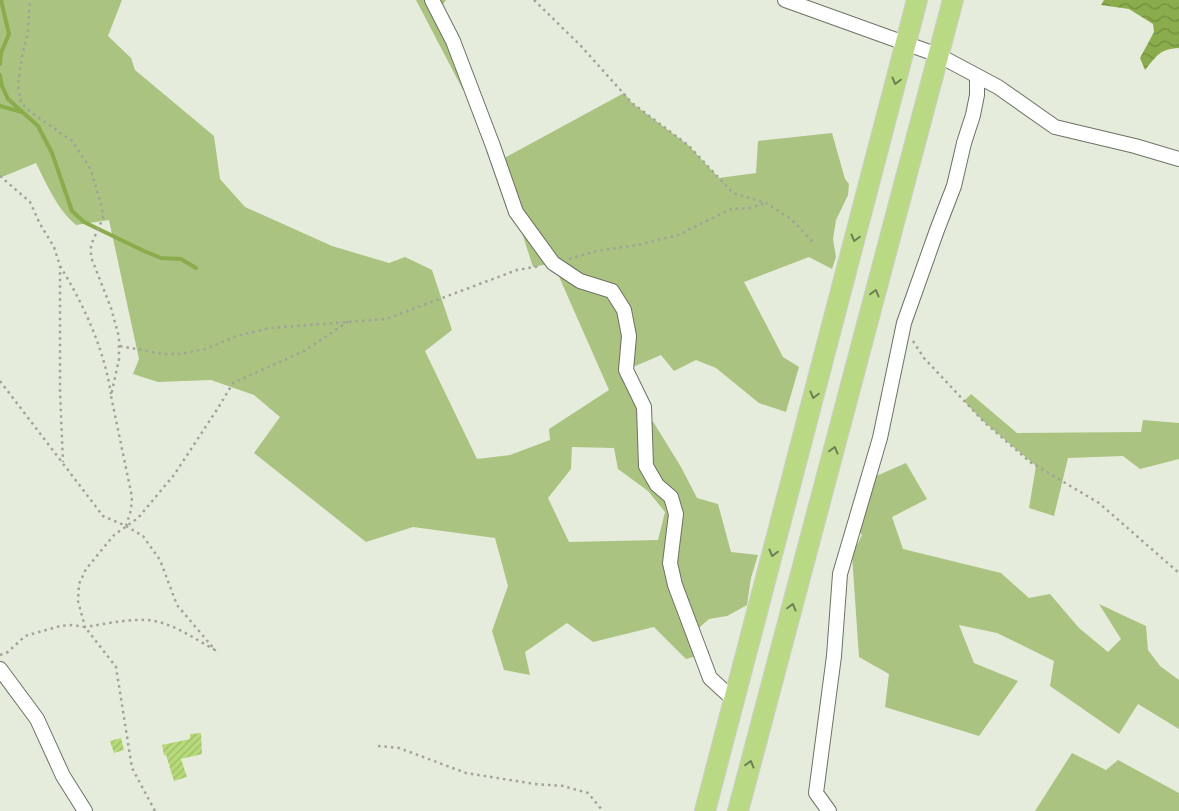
<svg xmlns="http://www.w3.org/2000/svg" width="1179" height="811" font-family="Inter,sans-serif">
	<style>
		.green { fill: #aac380; fill-rule: evenodd }
		.water { fill: url(#water-waves) }
		.lines { fill: none; stroke-linecap: round; stroke-linejoin: round }
		.stream { stroke: #8bac4c; stroke-width: 4 }
		.building { fill: url(#building-hatch) }
		.minor-casing { stroke: #6c7264; stroke-width: 16 }
		.highway-casing { stroke: #cdcecc; stroke-width: 22 }
		.path { stroke: #a0a498; stroke-width: 2.5; stroke-dasharray: 2.5 4; stroke-linecap: butt }
		.minor { stroke: #fff; stroke-width: 14 }
		.highway { stroke: #bad985; stroke-width: 20 }
		.oneway { stroke: #6d7d54 }
	</style>
	<defs>
		<pattern id="water-waves" width="16" height="10" patternUnits="userSpaceOnUse" patternTransform="scale(1.25)"><rect width="16" height="10" fill="#8bac4c"/><path d="M0 5q4-4 8 0t8 0" fill="none" stroke="#728d3f"/></pattern>
		<pattern id="building-hatch" width="6" height="6" patternUnits="userSpaceOnUse" patternTransform="scale(1.25)"><rect width="6" height="6" fill="#b6d979"/><path d="M-1 1l2-2M0 6l6-6M5 7l2-2" fill="none" stroke="#9dbb69"/></pattern>
	</defs>
	<rect width="100%" height="100%" fill="#e6ecdc"/>
	<path class="green" d="M 0,0 L 122,0 L 108,36 L 131,58 L 135,70 L 214,136 L 220,179 L 245,207 L 332,246 L 389,263 L 405,257 L 432,270 L 452,330 L 425,351 L 477,459 L 510,455 L 550,440 L 549,429 L 609,390 L 553,263 L 533,267 L 499,161 L 624,93 L 632,103 L 688,145 L 719,178 L 756,173 L 758,141 L 832,133 L 845,179 L 849,184 L 848,195 L 836,220 L 833,239 L 836,257 L 832,269 L 809,257 L 744,282 L 783,357 L 799,367 L 786,412 L 759,403 L 716,368 L 696,360 L 674,371 L 661,355 L 626,370 L 644,407 L 681,467 L 697,498 L 718,504 L 731,552 L 758,555 L 751,578 L 747,605 L 727,616 L 709,619 L 691,635 L 710,652 L 686,659 L 654,627 L 593,642 L 567,623 L 525,652 L 530,675 L 504,670 L 492,631 L 508,586 L 495,538 L 413,527 L 366,542 L 254,453 L 280,417 L 254,395 L 211,380 L 158,382 L 133,374 L 139,359 L 109,220 L 76,225 C 57,209 47,185 36,163 L 2,177 L 0,176 ZM 572,447 L 614,448 L 618,469 L 648,491 L 665,512 L 658,540 L 569,542 L 548,498 L 571,469 Z
		M 416,0 L 446,0 L 438,12 L 471,87 L 463,90 Z
		M 971,394 L 1017,433 L 1141,432 L 1143,420 L 1179,423 L 1179,459 L 1140,469 L 1123,456 L 1068,458 L 1054,516 L 1029,508 L 1036,466 L 983,421 L 964,401 Z
		M 906,463 L 927,499 L 892,517 L 903,549 L 1001,573 L 1029,598 L 1050,594 L 1079,628 L 1108,652 L 1121,639 L 1099,604 L 1146,626 L 1148,650 L 1160,666 L 1179,680 L 1179,729 L 1138,704 L 1119,734 L 1050,686 L 1054,661 L 997,633 L 959,625 L 974,663 L 1018,681 L 979,736 L 885,707 L 889,674 L 859,657 L 852,555 L 862,535 L 850,517 L 870,499 L 867,480 Z
		M 1072,753 L 1106,770 L 1118,760 L 1179,793 L 1179,811 L 1035,811 Z"/>
	<path class="water" d="M 1104,0 L 1179,0 L 1179,48 C 1159,49 1157,56 1145,70 L 1140,58 L 1154,32 L 1153,24 L 1129,9 L 1101,5 Z"/>
	<g class="lines">
		<path class="stream" d="M 0,64 L 1,53 L 9,34 L 1,0
			M 0,75 L 2,86 L 8,99 L 38,126 L 52,153 L 72,211 L 84,222 L 144,251 L 161,258 L 181,259 L 196,268
			M 0,106 L 22,112"/>
	</g>
	<path class="building" d="M 201,733 L 202,754 L 181,759 L 187,777 L 174,781 L 166,755 L 164,755 L 162,745 L 190,739 L 190,734 Z
		M 121,738 L 124,750 L 114,753 L 110,741 Z"/>
	<g class="lines">
		<defs>
			<path id="minor" d="M 432,0 L 453,41 L 493,146 L 516,212 L 553,263 L 580,281 L 612,291 L 624,310 L 629,336 L 626,370 L 644,407 L 646,466 L 657,485 L 671,497 L 676,514 L 670,563 L 675,585 L 710,678 L 734,700
				M 785,0 L 938,55 L 998,87 L 1055,127 L 1135,146 L 1179,159
				M 0,669 L 37,719 L 63,776 L 85,811
				M 829,811 L 816,793 L 834,656 L 840,574 L 880,438 L 904,323 L 937,230 L 954,186 L 964,143 L 973,115 L 977,95 L 977,76"/>
			<path id="highway" d="M 705,811 L 917,0
				M 738,811 L 953,0"/>
		</defs>
		<use href="#minor" class="minor-casing"/>
		<use href="#highway" class="highway-casing"/>
		<path class="path" d="M 534,0 L 581,46 L 632,103 L 688,145 L 733,193 L 766,203 L 791,219 L 813,242
			M 0,176 L 30,202 L 40,224 L 54,247 L 60,266 L 60,391 L 63,462
			M 569,259 L 596,251 L 637,245 L 678,235 L 731,209 L 750,208 L 766,203
			M 60,266 C 84,305 104,349 111,394
			M 913,341 L 924,358 L 983,421 L 1030,462 L 1099,503 L 1179,573
			M 120,346 L 163,354 L 180,354 L 205,349 L 237,336 L 270,328 L 386,319 L 517,270 L 540,266
			M 0,381 L 103,516 L 126,526 L 131,510 L 132,497 L 111,396 L 119,359 L 119,337 L 111,308 L 91,257 L 91,245 L 103,218 L 102,208 L 91,170 L 72,141 L 32,113 L 21,103 L 18,85 L 22,56 L 28,31 L 30,0
			M 126,526 L 143,536 L 160,560 L 177,605 L 215,650 C 195,639 172,622 147,620 C 126,619 105,624 85,627 L 78,601 L 79,584 L 86,569 L 114,535 L 138,518 L 174,475 L 218,408 L 233,383 L 304,351 L 349,321
			M 0,655 L 8,652 L 25,636 L 60,626 L 72,625 L 85,627 L 116,667 L 132,768 L 155,811
			M 378,746 L 399,748 L 466,773 L 535,784 L 563,786 L 588,793 L 603,811"/>
		<use href="#minor" class="minor"/>
		<use href="#highway" class="highway"/>
	</g>
	<defs><path id="oneway-chevron" d="M-2-3.5L2.5 0L-2 3.5" fill="none" stroke-width="1.6" stroke-linecap="round" stroke-linejoin="round" transform="scale(1.25)"/></defs>
	<g class="oneway">
		<use href="#oneway-chevron" transform="translate(896 81) rotate(105)"/>
		<use href="#oneway-chevron" transform="translate(855 238) rotate(105)"/>
		<use href="#oneway-chevron" transform="translate(875 293) rotate(-75)"/>
		<use href="#oneway-chevron" transform="translate(814 395) rotate(105)"/>
		<use href="#oneway-chevron" transform="translate(834 450) rotate(-75)"/>
		<use href="#oneway-chevron" transform="translate(773 553) rotate(105)"/>
		<use href="#oneway-chevron" transform="translate(792 607) rotate(-75)"/>
		<use href="#oneway-chevron" transform="translate(750 764) rotate(-75)"/>
	</g>
</svg>
